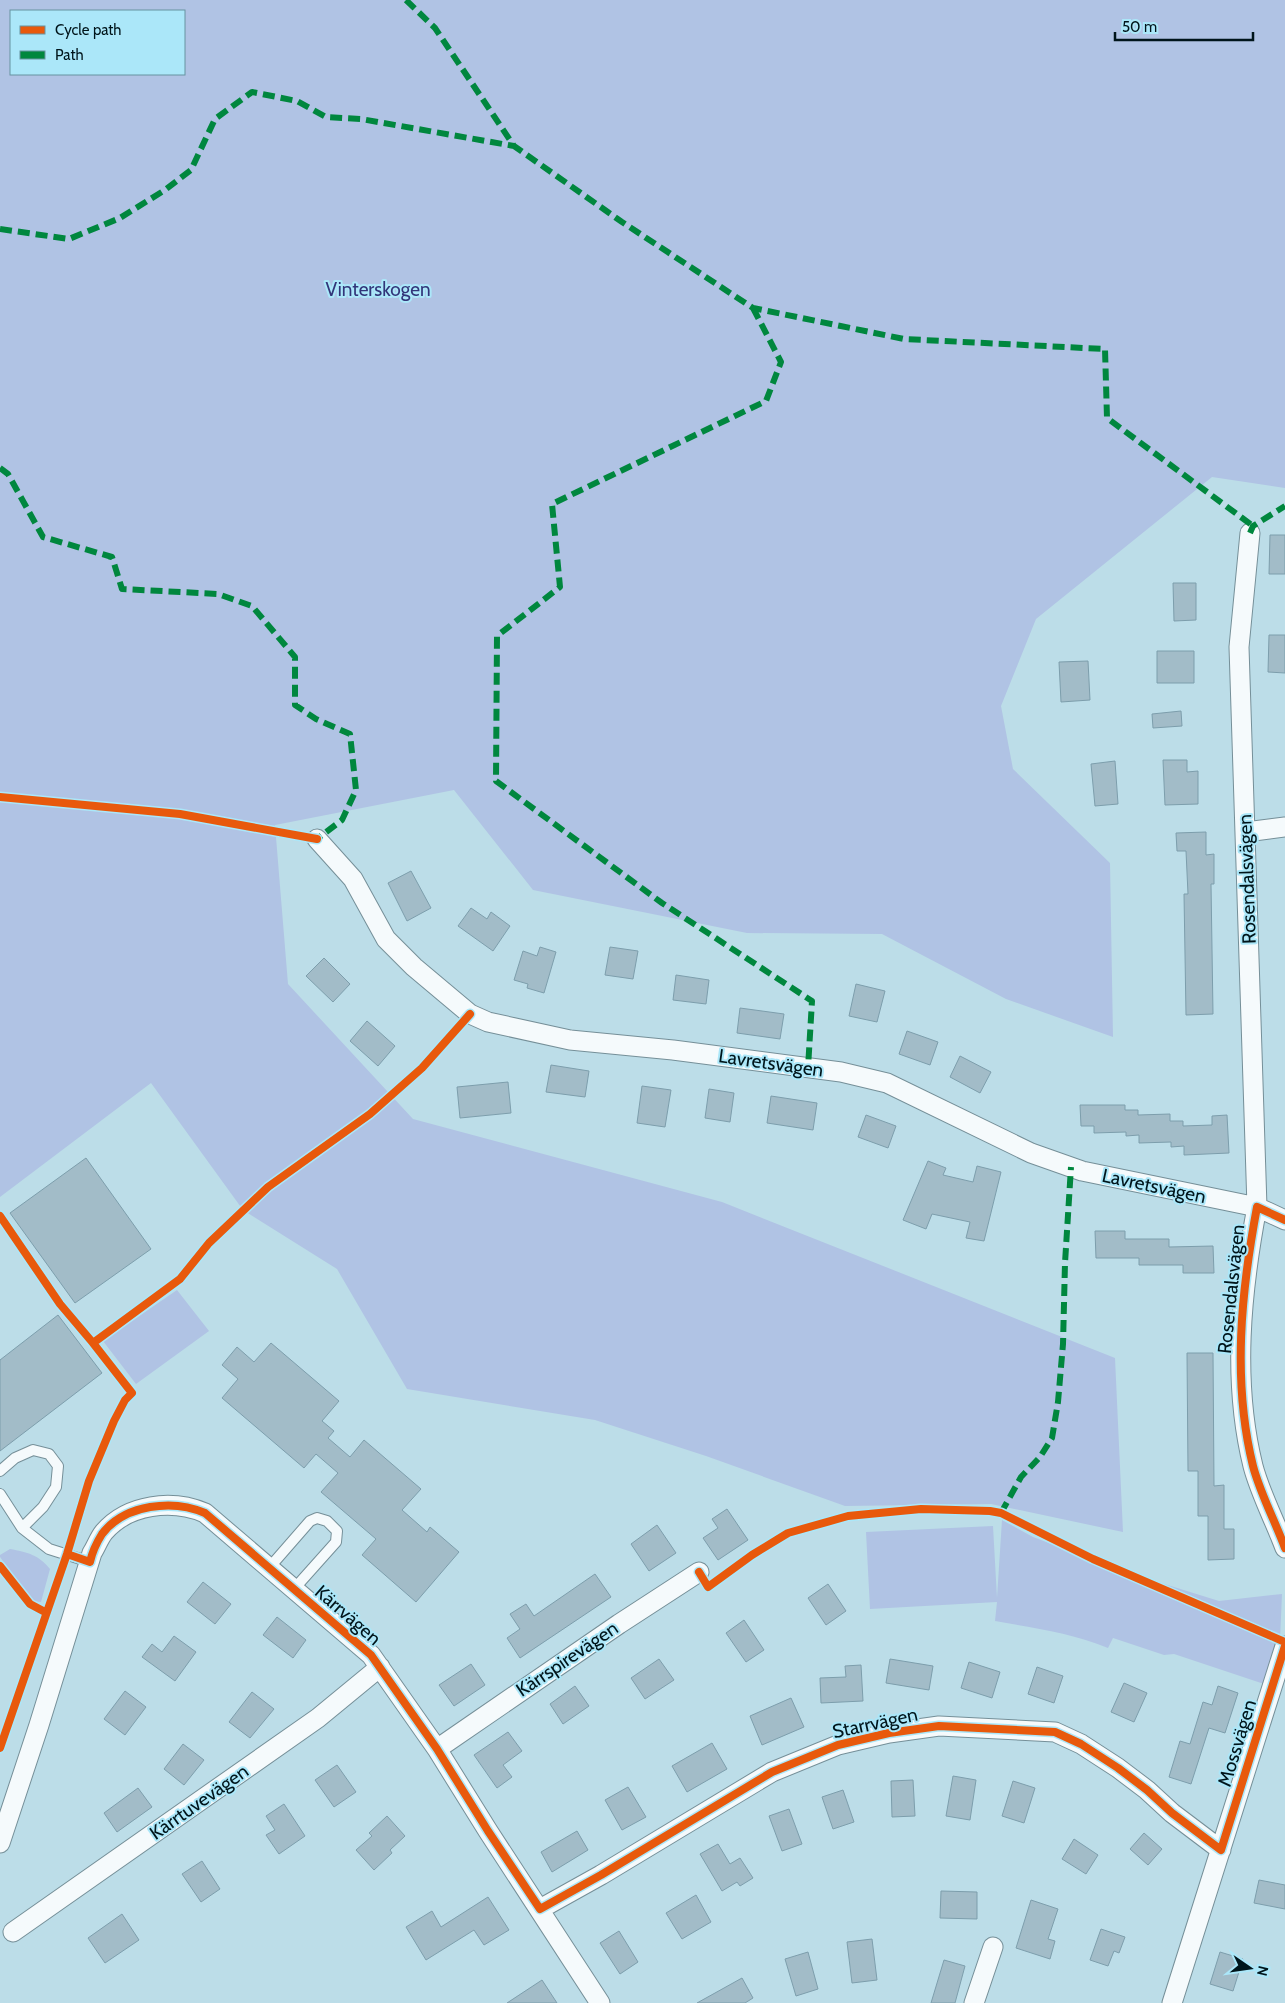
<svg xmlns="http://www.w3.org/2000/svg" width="1285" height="2003" font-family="Cabin,sans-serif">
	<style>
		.green { fill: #b0c3e4; fill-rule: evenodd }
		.building { fill: #a2bcc8; stroke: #7d9eac }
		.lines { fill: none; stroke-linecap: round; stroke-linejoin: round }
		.lane-casing { stroke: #758f98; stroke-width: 12 }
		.street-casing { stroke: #758f98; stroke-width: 21 }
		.lane { stroke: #f5fafc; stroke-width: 10 }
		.street { stroke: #f5fafc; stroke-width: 19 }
		.quiet { stroke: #00873e; stroke-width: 6; stroke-dasharray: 12 6; stroke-linecap: butt }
		.cycleway-casing { stroke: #abe7f9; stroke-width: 11 }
		.cycleway { stroke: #e8590c; stroke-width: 8 }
		.labels { text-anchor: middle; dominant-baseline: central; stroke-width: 4; stroke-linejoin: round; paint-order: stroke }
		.park-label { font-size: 19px; fill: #323579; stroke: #abe7f9 }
		.street-label { font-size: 19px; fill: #00151b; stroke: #abe7f9 }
	</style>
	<rect width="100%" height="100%" fill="#bcdde8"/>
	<path class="green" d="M 0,0 L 1285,0 L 1285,488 L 1212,477 L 1036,619 L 1001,706 L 1013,769 L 1110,863 L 1113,1037 L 1006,999 L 882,934 L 747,933 L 533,890 L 454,790 L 275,825 L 288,984 L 413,1119 L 722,1202 L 1115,1358 L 1123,1532 L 991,1504 L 845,1506 L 706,1456 L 595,1420 L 407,1389 L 337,1269 L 243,1210 L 151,1083 L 0,1197 ZM 11,11 L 184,11 L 184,74 L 11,74 Z
		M 177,1290 L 209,1331 L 136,1384 L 103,1341 Z
		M 1002,1520 L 1033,1537 L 1129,1573 L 1219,1601 L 1282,1594 L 1280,1640 L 1264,1684 L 1174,1654 L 1164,1655 L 1113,1638 L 1108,1648 C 1072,1633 1034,1628 995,1621 L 997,1602 L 870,1609 L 866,1532 L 993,1526 L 997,1598 Z
		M 10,1549 C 27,1552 39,1555 50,1569 L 41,1602 L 32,1601 L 0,1557 L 0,1555 Z"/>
	<path class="building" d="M 1270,535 L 1285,535 L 1285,574 L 1269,574 Z
		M 1173,583 L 1196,583 L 1196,620 L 1174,621 Z
		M 1269,635 L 1285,635 L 1285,673 L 1268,672 Z
		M 1157,651 L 1194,651 L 1194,683 L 1157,683 Z
		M 1088,661 L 1090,700 L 1061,702 L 1059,662 Z
		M 1181,711 L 1182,726 L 1153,728 L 1152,714 Z
		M 1163,760 L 1187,760 L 1187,772 L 1198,771 L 1198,804 L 1165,805 Z
		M 1115,761 L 1118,804 L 1095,806 L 1091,764 Z
		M 1206,832 L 1206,855 L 1214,854 L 1214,884 L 1211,884 L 1213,1014 L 1186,1015 L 1184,894 L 1188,894 L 1186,851 L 1177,851 L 1176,833 Z
		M 411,871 L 431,908 L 407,921 L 388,883 Z
		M 471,908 L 487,919 L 491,912 L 510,926 L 493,951 L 458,926 Z
		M 540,947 L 556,952 L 544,993 L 527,988 L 528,984 L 514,980 L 523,951 L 537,956 Z
		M 610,947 L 638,951 L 633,979 L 605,975 Z
		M 324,958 L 350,984 L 333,1002 L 306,976 Z
		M 676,975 L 709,980 L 706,1004 L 673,1000 Z
		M 856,984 L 885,991 L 877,1022 L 849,1016 Z
		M 740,1008 L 784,1014 L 780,1039 L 737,1033 Z
		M 367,1021 L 395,1046 L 378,1066 L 350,1041 Z
		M 907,1031 L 938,1042 L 930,1065 L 899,1054 Z
		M 960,1056 L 991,1072 L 980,1093 L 950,1077 Z
		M 551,1065 L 589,1071 L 585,1097 L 546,1092 Z
		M 508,1082 L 511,1113 L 460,1118 L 457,1087 Z
		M 642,1086 L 671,1090 L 665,1127 L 637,1123 Z
		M 709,1089 L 734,1093 L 730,1122 L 705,1118 Z
		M 771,1096 L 817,1103 L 813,1130 L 767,1123 Z
		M 1080,1105 L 1125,1105 L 1125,1110 L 1138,1110 L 1138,1115 L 1170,1114 L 1170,1121 L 1183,1121 L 1183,1126 L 1212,1125 L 1212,1116 L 1227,1115 L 1229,1153 L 1184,1155 L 1184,1146 L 1171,1147 L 1171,1142 L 1139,1143 L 1139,1135 L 1126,1136 L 1126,1132 L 1094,1133 L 1094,1126 L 1081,1126 Z
		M 866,1115 L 896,1126 L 888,1148 L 858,1137 Z
		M 86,1158 L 151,1249 L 75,1303 L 10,1213 Z
		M 928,1161 L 946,1168 L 943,1175 L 973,1182 L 977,1166 L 1001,1172 L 984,1241 L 966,1238 L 970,1222 L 932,1214 L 926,1229 L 903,1220 Z
		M 1095,1231 L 1125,1231 L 1125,1239 L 1169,1239 L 1169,1247 L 1213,1246 L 1214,1273 L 1183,1273 L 1183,1265 L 1139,1265 L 1139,1258 L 1096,1258 Z
		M 58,1315 L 102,1373 L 0,1451 L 0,1360 Z
		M 271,1343 L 339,1401 L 322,1421 L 334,1431 L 328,1438 L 350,1457 L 364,1440 L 421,1489 L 402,1510 L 427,1532 L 430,1527 L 459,1552 L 416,1602 L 362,1555 L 376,1539 L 321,1492 L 338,1473 L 316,1454 L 304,1468 L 222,1398 L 238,1379 L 222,1365 L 237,1347 L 254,1362 Z
		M 1187,1353 L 1213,1353 L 1214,1486 L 1224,1485 L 1224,1529 L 1234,1529 L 1234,1559 L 1208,1560 L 1208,1516 L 1198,1516 L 1198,1471 L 1188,1471 Z
		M 727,1509 L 748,1540 L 718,1560 L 703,1538 L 718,1528 L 712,1519 Z
		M 657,1525 L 676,1553 L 649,1571 L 631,1544 Z
		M 595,1574 L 611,1597 L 520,1658 L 507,1638 L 520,1629 L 510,1614 L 526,1604 L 534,1616 Z
		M 203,1582 L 231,1604 L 215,1624 L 187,1602 Z
		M 828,1584 L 846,1611 L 826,1625 L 808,1598 Z
		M 277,1617 L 306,1640 L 293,1658 L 263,1635 Z
		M 744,1620 L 764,1650 L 746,1662 L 726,1633 Z
		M 174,1636 L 196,1652 L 175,1681 L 142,1657 L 152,1644 L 162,1652 Z
		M 659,1659 L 674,1680 L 645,1699 L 631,1678 Z
		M 890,1659 L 933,1666 L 929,1690 L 886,1683 Z
		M 969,1662 L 1000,1672 L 992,1698 L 961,1688 Z
		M 471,1664 L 485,1685 L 454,1706 L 439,1685 Z
		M 861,1665 L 863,1701 L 821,1703 L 820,1678 L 846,1677 L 845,1666 Z
		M 1037,1667 L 1063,1676 L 1054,1703 L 1028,1694 Z
		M 1124,1683 L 1147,1693 L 1134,1722 L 1111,1712 Z
		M 575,1686 L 589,1706 L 563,1724 L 550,1704 Z
		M 1218,1686 L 1238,1693 L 1225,1733 L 1209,1728 L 1191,1784 L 1169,1777 L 1180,1741 L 1190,1744 L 1203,1702 L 1212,1705 Z
		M 125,1691 L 146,1707 L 125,1735 L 104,1719 Z
		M 252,1692 L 274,1709 L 250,1738 L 229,1722 Z
		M 791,1698 L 804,1727 L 762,1745 L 750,1716 Z
		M 508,1732 L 522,1751 L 503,1765 L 512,1777 L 497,1788 L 474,1755 Z
		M 712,1743 L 727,1769 L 687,1792 L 672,1766 Z
		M 183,1744 L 204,1760 L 184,1785 L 164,1769 Z
		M 337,1765 L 356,1792 L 334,1807 L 315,1780 Z
		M 953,1776 L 976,1780 L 970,1820 L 946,1816 Z
		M 913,1780 L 915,1816 L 892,1817 L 891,1781 Z
		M 1013,1781 L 1035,1788 L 1024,1823 L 1002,1816 Z
		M 628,1787 L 646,1817 L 622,1830 L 605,1800 Z
		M 138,1788 L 152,1807 L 117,1832 L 104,1813 Z
		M 843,1790 L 854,1822 L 833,1829 L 822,1797 Z
		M 284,1804 L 305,1836 L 279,1854 L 266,1835 L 275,1830 L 266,1816 Z
		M 789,1809 L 802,1844 L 782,1851 L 769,1816 Z
		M 387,1816 L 405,1836 L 390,1850 L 392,1853 L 374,1870 L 356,1850 L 372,1836 L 369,1833 Z
		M 577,1831 L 588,1850 L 552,1872 L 541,1852 Z
		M 1144,1833 L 1162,1849 L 1148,1865 L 1130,1849 Z
		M 1074,1839 L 1098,1855 L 1086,1874 L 1062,1859 Z
		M 718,1844 L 730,1864 L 740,1858 L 753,1878 L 740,1886 L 737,1882 L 722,1891 L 700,1854 Z
		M 202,1861 L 220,1889 L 201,1902 L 182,1874 Z
		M 1259,1880 L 1285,1885 L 1285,1909 L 1254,1903 Z
		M 941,1891 L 977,1892 L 977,1919 L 940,1918 Z
		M 696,1895 L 711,1922 L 682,1939 L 666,1913 Z
		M 488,1897 L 509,1930 L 484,1945 L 474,1930 L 426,1960 L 406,1927 L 432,1911 L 441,1927 Z
		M 1031,1900 L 1058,1909 L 1048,1939 L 1055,1941 L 1050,1959 L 1016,1948 Z
		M 122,1914 L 139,1940 L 105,1963 L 88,1938 Z
		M 1101,1929 L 1125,1937 L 1119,1953 L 1114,1951 L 1108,1966 L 1090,1960 Z
		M 619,1931 L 638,1962 L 620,1974 L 600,1943 Z
		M 872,1939 L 877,1980 L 852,1983 L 847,1942 Z
		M 808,1952 L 818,1989 L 796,1996 L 785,1959 Z
		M 1220,1952 L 1243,1959 L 1233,1991 L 1210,1984 Z
		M 944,1960 L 965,1966 L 955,2003 L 931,2003 Z
		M 742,1978 L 753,1998 L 745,2003 L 697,2003 Z
		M 542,1980 L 557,2003 L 507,2003 Z"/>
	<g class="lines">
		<defs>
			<path id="lane" d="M 0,1471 L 15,1458 L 33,1450 L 49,1454 L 58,1466 L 56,1487 L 43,1507 L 22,1528
				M 0,1494 L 22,1528 L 49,1549 L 90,1562
				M 269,1568 L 310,1521 L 317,1518 L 327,1521 L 337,1531 L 336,1542 L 294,1589"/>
			<path id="street" d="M 1250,533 L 1239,647 L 1257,1207 C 1241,1292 1232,1381 1253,1466 C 1260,1493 1275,1521 1285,1548
				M 1246,832 L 1285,827
				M 317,839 L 353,879 L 386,939 L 414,967 L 470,1014 L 488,1022 L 570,1040 L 673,1050 L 841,1072 L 887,1083 L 1031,1153 L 1082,1171 L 1257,1207 L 1285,1220
				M 437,1749 L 619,1624 L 699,1572
				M 0,1843 L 39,1725 L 92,1553 C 96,1547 99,1538 104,1532 C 128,1504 172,1499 205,1513 L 371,1655 L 437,1749 L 488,1831 L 600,2003
				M 540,1909 L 601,1875 L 772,1772 L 838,1745 L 889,1733 L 939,1726 L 1055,1732 L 1081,1744 L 1118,1768 L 1147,1790 L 1172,1813 L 1221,1850
				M 13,1932 L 318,1718 L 380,1667
				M 974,2003 L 993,1947
				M 1172,2003 L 1285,1646"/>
		</defs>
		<use href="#lane" class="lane-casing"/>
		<use href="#street" class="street-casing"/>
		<use href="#lane" class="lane"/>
		<use href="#street" class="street"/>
		<path class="quiet" d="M 406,0 L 435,28 L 514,146 L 622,222 L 753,308 L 904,339 L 1105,349 L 1107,418 L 1253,526
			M 0,229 L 69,239 L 120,218 L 165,190 L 191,170 L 215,119 L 252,92 L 297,101 L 326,117 L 361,119 L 514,146
			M 753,308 L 781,362 L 766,401 L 552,504 L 560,587 L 497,636 L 496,781 L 662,903 L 812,1001 L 808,1068
			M 0,468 L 8,474 L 43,537 L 112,557 L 122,589 L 218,594 L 252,606 L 295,657 L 295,705 L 316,719 L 350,734 L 356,790 L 342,820 L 317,839
			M 1250,533 L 1253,526 L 1285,506
			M 1001,1513 L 1021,1477 L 1040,1457 L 1052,1438 L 1058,1402 L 1063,1344 L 1065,1263 L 1071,1167"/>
		<defs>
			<path id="cycleway" d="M 0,797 L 180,814 L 317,839
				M 0,1216 L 60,1304 L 93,1343
				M 1285,1220 L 1257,1207 C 1241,1292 1232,1381 1253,1466 C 1260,1493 1275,1521 1285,1548
				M 67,1554 L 90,1562 C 92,1553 97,1542 102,1534 C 125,1504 173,1499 205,1513 L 371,1655 L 437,1749 L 488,1831 L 540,1909 L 601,1875 L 772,1772 L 838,1745 L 889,1733 L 939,1726 L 1055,1732 L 1081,1744 L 1118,1768 L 1147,1790 L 1172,1813 L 1221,1850 L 1285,1646
				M 0,1566 L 30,1604 L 45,1612
				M 699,1572 L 708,1587 L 752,1555 L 788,1533 L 848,1516 L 921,1509 L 990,1511 L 1001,1513 L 1093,1559 L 1285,1642
				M 0,1748 L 67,1554 L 89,1481 L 114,1421 L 125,1400 L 132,1393 L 93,1343 L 180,1279 L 209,1243 L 268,1187 L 370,1114 L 422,1068 L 470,1014"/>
		</defs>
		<use href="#cycleway" class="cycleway-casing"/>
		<use href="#cycleway" class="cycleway"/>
	</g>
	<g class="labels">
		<g class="park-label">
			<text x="378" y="289">Vinterskogen</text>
		</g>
		<g class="street-label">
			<text transform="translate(1247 879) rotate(-92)">Rosendalsvägen</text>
			<text transform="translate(771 1063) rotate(8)">Lavretsvägen</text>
			<text transform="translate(1154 1186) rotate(12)">Lavretsvägen</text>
			<text transform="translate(1231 1289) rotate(-84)">Rosendalsvägen</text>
			<text transform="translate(348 1615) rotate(41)">Kärrvägen</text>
			<text transform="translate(567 1659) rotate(-34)">Kärrspirevägen</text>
			<text transform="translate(875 1723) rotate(-12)">Starrvägen</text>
			<text transform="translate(1237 1743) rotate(-73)">Mossvägen</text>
			<text transform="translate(199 1802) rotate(-35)">Kärrtuvevägen</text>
		</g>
	</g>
	<rect x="10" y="10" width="175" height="65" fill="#abe7f9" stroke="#6793a0"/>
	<rect x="20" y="26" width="25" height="8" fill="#e8590c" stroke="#6793a0"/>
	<text x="55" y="35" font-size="15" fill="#00151b">Cycle path</text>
	<rect x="20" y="51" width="25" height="8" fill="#00873e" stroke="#6793a0"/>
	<text x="55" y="60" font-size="15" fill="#00151b">Path</text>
	<g transform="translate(1250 1968) rotate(103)" stroke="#abe7f9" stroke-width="4" paint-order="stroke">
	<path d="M0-4L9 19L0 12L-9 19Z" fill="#00151b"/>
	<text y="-8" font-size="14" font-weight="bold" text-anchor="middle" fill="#00151b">N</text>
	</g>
	<path d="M1115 32v8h138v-8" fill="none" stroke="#00151b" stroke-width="2.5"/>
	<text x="1122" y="32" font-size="15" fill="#00151b" stroke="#abe7f9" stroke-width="4" paint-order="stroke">50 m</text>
</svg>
